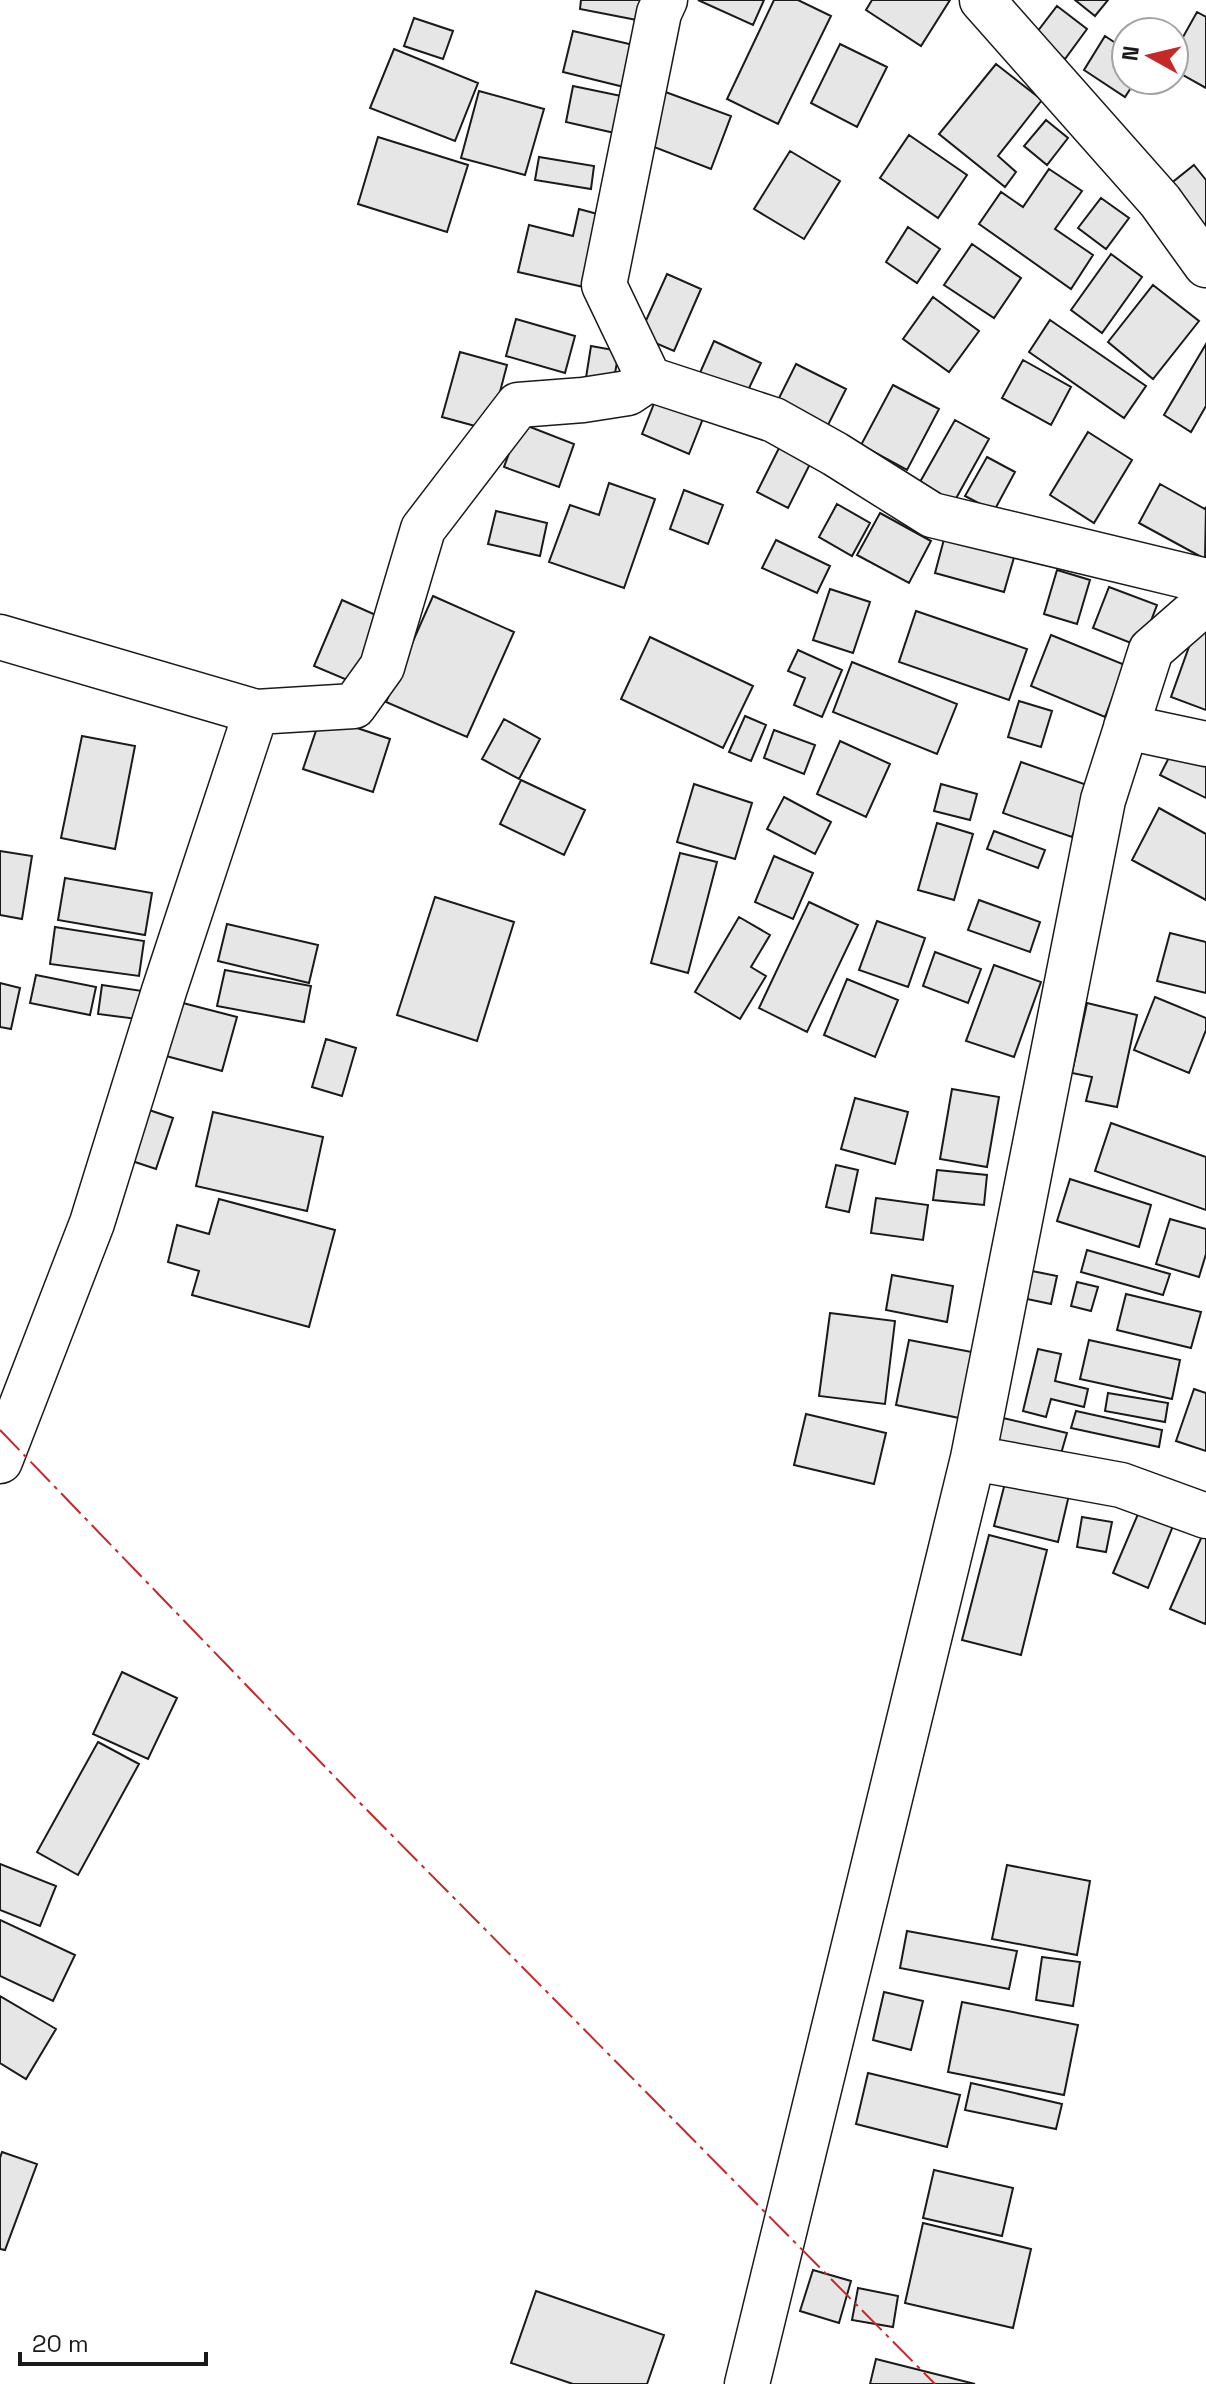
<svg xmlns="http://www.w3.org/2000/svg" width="1206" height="2384" font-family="'Space Grotesk',sans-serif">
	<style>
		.building { fill: #e6e6e6; stroke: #1a1a1a; stroke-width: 2 }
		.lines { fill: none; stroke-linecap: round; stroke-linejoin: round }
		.street-casing { stroke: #1a1a1a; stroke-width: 47 }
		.street { stroke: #fff; stroke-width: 44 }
		.power { stroke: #c62828; stroke-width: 2; stroke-dasharray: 28 6 4 6; stroke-linecap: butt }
	</style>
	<rect width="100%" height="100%" fill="#fff"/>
	<path class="building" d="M 581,0 L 646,0 L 642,21 L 580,9 Z
		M 698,0 L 764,0 L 753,25 Z
		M 774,0 L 798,0 L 831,16 L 778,124 L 727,99 Z
		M 872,0 L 950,0 L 921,46 L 866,10 Z
		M 1075,0 L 1108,0 L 1095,16 Z
		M 1057,6 L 1087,29 L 1065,59 L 1034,36 Z
		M 1197,12 L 1206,17 L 1206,88 L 1174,70 L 1174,53 Z
		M 414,18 L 453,31 L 443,59 L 404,46 Z
		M 573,31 L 638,46 L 628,88 L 563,72 Z
		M 1105,36 L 1126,50 L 1126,80 L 1136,80 L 1125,97 L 1084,70 Z
		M 840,44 L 887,67 L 857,127 L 811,103 Z
		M 394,49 L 478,83 L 455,141 L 370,108 Z
		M 996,64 L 1042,100 L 998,156 L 1016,172 L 1005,187 L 939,134 Z
		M 573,86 L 626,97 L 619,134 L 566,122 Z
		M 660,90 L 731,116 L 711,169 L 641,142 Z
		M 479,91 L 544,109 L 525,175 L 461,158 Z
		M 1046,120 L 1068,138 L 1047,165 L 1024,146 Z
		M 909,135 L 967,175 L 938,218 L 880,178 Z
		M 378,137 L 468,165 L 447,232 L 358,204 Z
		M 790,151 L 840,181 L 804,239 L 754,209 Z
		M 539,157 L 594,166 L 591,189 L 535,180 Z
		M 1194,165 L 1206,180 L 1206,227 L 1199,233 L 1164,189 Z
		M 1049,169 L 1082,191 L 1055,229 L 1093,255 L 1071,289 L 979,224 L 1001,192 L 1023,207 Z
		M 1101,198 L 1129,218 L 1106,249 L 1078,228 Z
		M 579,209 L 605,216 L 588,288 L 518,272 L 529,225 L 573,236 Z
		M 908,227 L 940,249 L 917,283 L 886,262 Z
		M 972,244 L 1021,278 L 994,318 L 944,285 Z
		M 1111,254 L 1142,277 L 1102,333 L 1071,310 Z
		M 667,274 L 701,289 L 674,351 L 639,336 Z
		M 1153,285 L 1199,321 L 1153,379 L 1108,342 Z
		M 933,297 L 979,331 L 949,372 L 903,339 Z
		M 516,319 L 575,336 L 565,373 L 506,356 Z
		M 1050,320 L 1146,386 L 1124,418 L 1029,352 Z
		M 714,341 L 761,363 L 741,405 L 695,384 Z
		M 1206,344 L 1206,406 L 1191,432 L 1164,415 Z
		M 591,346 L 619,351 L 612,390 L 585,384 Z
		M 460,352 L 507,365 L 490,430 L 442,417 Z
		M 1023,360 L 1071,387 L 1051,425 L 1002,398 Z
		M 796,364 L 846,389 L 823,435 L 773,410 Z
		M 893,385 L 939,409 L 907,470 L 861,445 Z
		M 657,396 L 704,416 L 689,454 L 642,434 Z
		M 955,420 L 989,439 L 954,502 L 920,482 Z
		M 520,423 L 574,444 L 559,487 L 504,467 Z
		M 1088,432 L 1132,460 L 1094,523 L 1050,495 Z
		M 782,442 L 813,458 L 788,508 L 757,492 Z
		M 987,457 L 1015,472 L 994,511 L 965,496 Z
		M 609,483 L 655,499 L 624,588 L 549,562 L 570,505 L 599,515 Z
		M 1160,484 L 1205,509 L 1206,507 L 1205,559 L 1139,523 Z
		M 684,490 L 723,505 L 708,544 L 670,529 Z
		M 837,504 L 870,523 L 852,556 L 819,537 Z
		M 496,511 L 547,523 L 540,556 L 488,544 Z
		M 880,513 L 931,541 L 909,583 L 857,555 Z
		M 947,528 L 1017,547 L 1004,592 L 935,573 Z
		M 776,540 L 830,566 L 817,593 L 762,568 Z
		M 1057,570 L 1090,580 L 1077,624 L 1044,614 Z
		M 1109,587 L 1157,605 L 1141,647 L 1093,628 Z
		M 830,589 L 870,602 L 853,653 L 813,640 Z
		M 433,596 L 514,632 L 467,737 L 386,702 Z
		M 342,600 L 387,620 L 359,685 L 314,666 Z
		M 916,611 L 1027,649 L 1009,700 L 899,662 Z
		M 1200,616 L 1206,618 L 1206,710 L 1171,697 Z
		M 1051,635 L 1125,665 L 1105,717 L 1031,686 Z
		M 650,637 L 753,686 L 723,748 L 621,699 Z
		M 798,650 L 842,670 L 822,717 L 794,705 L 805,678 L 788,671 Z
		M 852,662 L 957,704 L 937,754 L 833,712 Z
		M 1019,701 L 1052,711 L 1041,747 L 1008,737 Z
		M 321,716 L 390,739 L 373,792 L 303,769 Z
		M 745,716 L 766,725 L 751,761 L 729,752 Z
		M 504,719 L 540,739 L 519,779 L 482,759 Z
		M 774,730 L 815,745 L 804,774 L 764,758 Z
		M 82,736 L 135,746 L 115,849 L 61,838 Z
		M 1178,740 L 1206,755 L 1206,798 L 1160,775 Z
		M 840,741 L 890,764 L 866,817 L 817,794 Z
		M 1021,762 L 1090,786 L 1072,837 L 1003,813 Z
		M 521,780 L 585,810 L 564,855 L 500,824 Z
		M 694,784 L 752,803 L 735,859 L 677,842 Z
		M 941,784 L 977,794 L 970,820 L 934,811 Z
		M 784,797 L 831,822 L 815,854 L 767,829 Z
		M 1159,808 L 1206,834 L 1206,900 L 1132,860 Z
		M 937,823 L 973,834 L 954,900 L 918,890 Z
		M 994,831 L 1045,850 L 1038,868 L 987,849 Z
		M 0,851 L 32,856 L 22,919 L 0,915 Z
		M 680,853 L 717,862 L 688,973 L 651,963 Z
		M 774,856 L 813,873 L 793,919 L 755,902 Z
		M 65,878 L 152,893 L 145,935 L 58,920 Z
		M 435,897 L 514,922 L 477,1041 L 397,1015 Z
		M 979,900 L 1040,922 L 1030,952 L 968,930 Z
		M 809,902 L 858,925 L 807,1032 L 759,1008 Z
		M 739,917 L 770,935 L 751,967 L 766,976 L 740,1019 L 695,992 Z
		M 877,921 L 925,938 L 908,987 L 859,970 Z
		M 227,924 L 318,945 L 309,983 L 218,961 Z
		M 55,927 L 144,941 L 139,976 L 50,964 Z
		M 1170,933 L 1206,942 L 1206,993 L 1157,981 Z
		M 935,952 L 981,969 L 968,1003 L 923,986 Z
		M 994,965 L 1041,982 L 1014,1057 L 966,1041 Z
		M 225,970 L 311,986 L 304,1022 L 217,1006 Z
		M 36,975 L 96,987 L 90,1015 L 30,1003 Z
		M 847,979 L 898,1000 L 875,1057 L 824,1035 Z
		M 0,983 L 20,988 L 11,1029 L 0,1027 Z
		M 102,985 L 149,992 L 145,1020 L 98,1014 Z
		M 1155,997 L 1206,1018 L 1206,1030 L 1189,1073 L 1134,1050 Z
		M 179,1002 L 237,1017 L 222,1071 L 166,1056 Z
		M 1087,1003 L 1137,1015 L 1117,1107 L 1086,1101 L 1092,1077 L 1072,1073 Z
		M 326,1039 L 356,1048 L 342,1096 L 312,1087 Z
		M 952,1089 L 999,1097 L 987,1167 L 940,1159 Z
		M 855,1098 L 908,1112 L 895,1164 L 841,1149 Z
		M 143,1108 L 173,1118 L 156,1169 L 126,1159 Z
		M 213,1112 L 323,1137 L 307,1211 L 196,1186 Z
		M 1111,1123 L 1206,1157 L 1206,1210 L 1095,1171 Z
		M 836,1165 L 858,1170 L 849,1212 L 826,1207 Z
		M 937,1170 L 987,1175 L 984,1205 L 933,1200 Z
		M 1070,1179 L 1151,1205 L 1139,1247 L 1057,1221 Z
		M 876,1198 L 928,1205 L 923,1240 L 871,1233 Z
		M 219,1199 L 335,1230 L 309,1327 L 192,1295 L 199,1271 L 168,1262 L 177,1225 L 209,1234 Z
		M 1170,1219 L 1206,1229 L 1206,1254 L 1199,1277 L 1156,1264 Z
		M 1087,1250 L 1170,1274 L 1163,1295 L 1081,1272 Z
		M 1032,1271 L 1057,1276 L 1051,1304 L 1027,1299 Z
		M 892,1275 L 953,1286 L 947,1322 L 886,1310 Z
		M 1077,1282 L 1098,1287 L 1091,1311 L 1071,1306 Z
		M 1126,1294 L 1201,1312 L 1191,1348 L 1117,1330 Z
		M 830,1313 L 895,1321 L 885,1404 L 819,1396 Z
		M 909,1340 L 977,1353 L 964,1419 L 896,1405 Z
		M 1089,1340 L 1180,1360 L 1172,1399 L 1080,1379 Z
		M 1038,1349 L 1061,1354 L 1055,1381 L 1088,1389 L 1084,1407 L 1051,1399 L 1046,1417 L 1023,1411 Z
		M 1194,1389 L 1206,1393 L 1206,1451 L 1176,1441 Z
		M 1108,1393 L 1168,1403 L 1165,1422 L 1105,1411 Z
		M 1076,1411 L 1162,1430 L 1159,1447 L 1071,1428 Z
		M 806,1414 L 886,1433 L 874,1484 L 794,1465 Z
		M 1003,1418 L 1067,1433 L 1060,1457 L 996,1442 Z
		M 1006,1479 L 1069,1495 L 1058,1542 L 994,1526 Z
		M 1141,1507 L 1175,1521 L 1148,1588 L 1113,1573 Z
		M 1082,1517 L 1112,1522 L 1106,1552 L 1077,1547 Z
		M 1206,1527 L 1206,1621 L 1205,1624 L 1170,1609 Z
		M 989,1535 L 1047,1550 L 1021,1655 L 962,1640 Z
		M 122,1672 L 177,1698 L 148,1759 L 93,1734 Z
		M 98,1742 L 139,1764 L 78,1875 L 37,1852 Z
		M 0,1864 L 56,1886 L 40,1926 L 0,1910 Z
		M 1007,1865 L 1090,1881 L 1077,1955 L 992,1939 Z
		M 0,1920 L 75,1955 L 53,2001 L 0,1976 Z
		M 907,1931 L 1017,1951 L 1009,1989 L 900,1968 Z
		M 1042,1957 L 1080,1962 L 1073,2006 L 1036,2000 Z
		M 884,1992 L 923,2001 L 911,2050 L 873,2040 Z
		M 0,1996 L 56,2029 L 26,2079 L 0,2063 Z
		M 962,2002 L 1078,2025 L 1064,2095 L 948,2072 Z
		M 868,2073 L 960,2095 L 947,2147 L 856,2124 Z
		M 971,2083 L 1062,2104 L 1056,2129 L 965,2110 Z
		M 2,2152 L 37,2164 L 5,2250 L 0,2249 L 0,2158 Z
		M 934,2170 L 1013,2188 L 1002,2236 L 923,2218 Z
		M 923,2223 L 1031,2249 L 1013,2328 L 905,2303 Z
		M 813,2270 L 851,2281 L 839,2323 L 800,2311 Z
		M 858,2288 L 898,2296 L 893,2327 L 852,2320 Z
		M 536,2291 L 664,2335 L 647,2384 L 573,2384 L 511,2363 Z
		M 876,2359 L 975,2384 L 870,2384 Z"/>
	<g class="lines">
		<defs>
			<path id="street" d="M 982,0 L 1160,201 L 1206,265
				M 649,379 L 774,420 L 835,454 L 932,515 L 1206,581
				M 0,637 L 256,712
				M 1126,727 L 1206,744
				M 973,1458 L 1121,1485 L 1206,1516
				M 0,1461 L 92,1223 L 164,991 L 256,712 L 354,706 L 382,667 L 423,529 L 518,405 L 583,400 L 628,393 L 649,379 L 604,285 L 659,13 L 665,0
				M 747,2384 L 973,1458 L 1103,800 L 1151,650 L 1206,602"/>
		</defs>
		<use href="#street" class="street-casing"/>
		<use href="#street" class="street"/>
		<path class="power" d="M 0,1430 L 361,1804 L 935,2384"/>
	</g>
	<g transform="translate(1150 56) rotate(278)"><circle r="38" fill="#ffffff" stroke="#a3a3a3" stroke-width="2"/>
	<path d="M0-6L14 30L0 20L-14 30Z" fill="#c62828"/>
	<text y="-12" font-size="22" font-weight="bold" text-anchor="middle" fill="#1a1a1a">N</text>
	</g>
	<path d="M20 2352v12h186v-12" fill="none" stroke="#1a1a1a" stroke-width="4"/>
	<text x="32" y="2352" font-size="24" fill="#1a1a1a" stroke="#ffffff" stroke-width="6" paint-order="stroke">20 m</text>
</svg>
